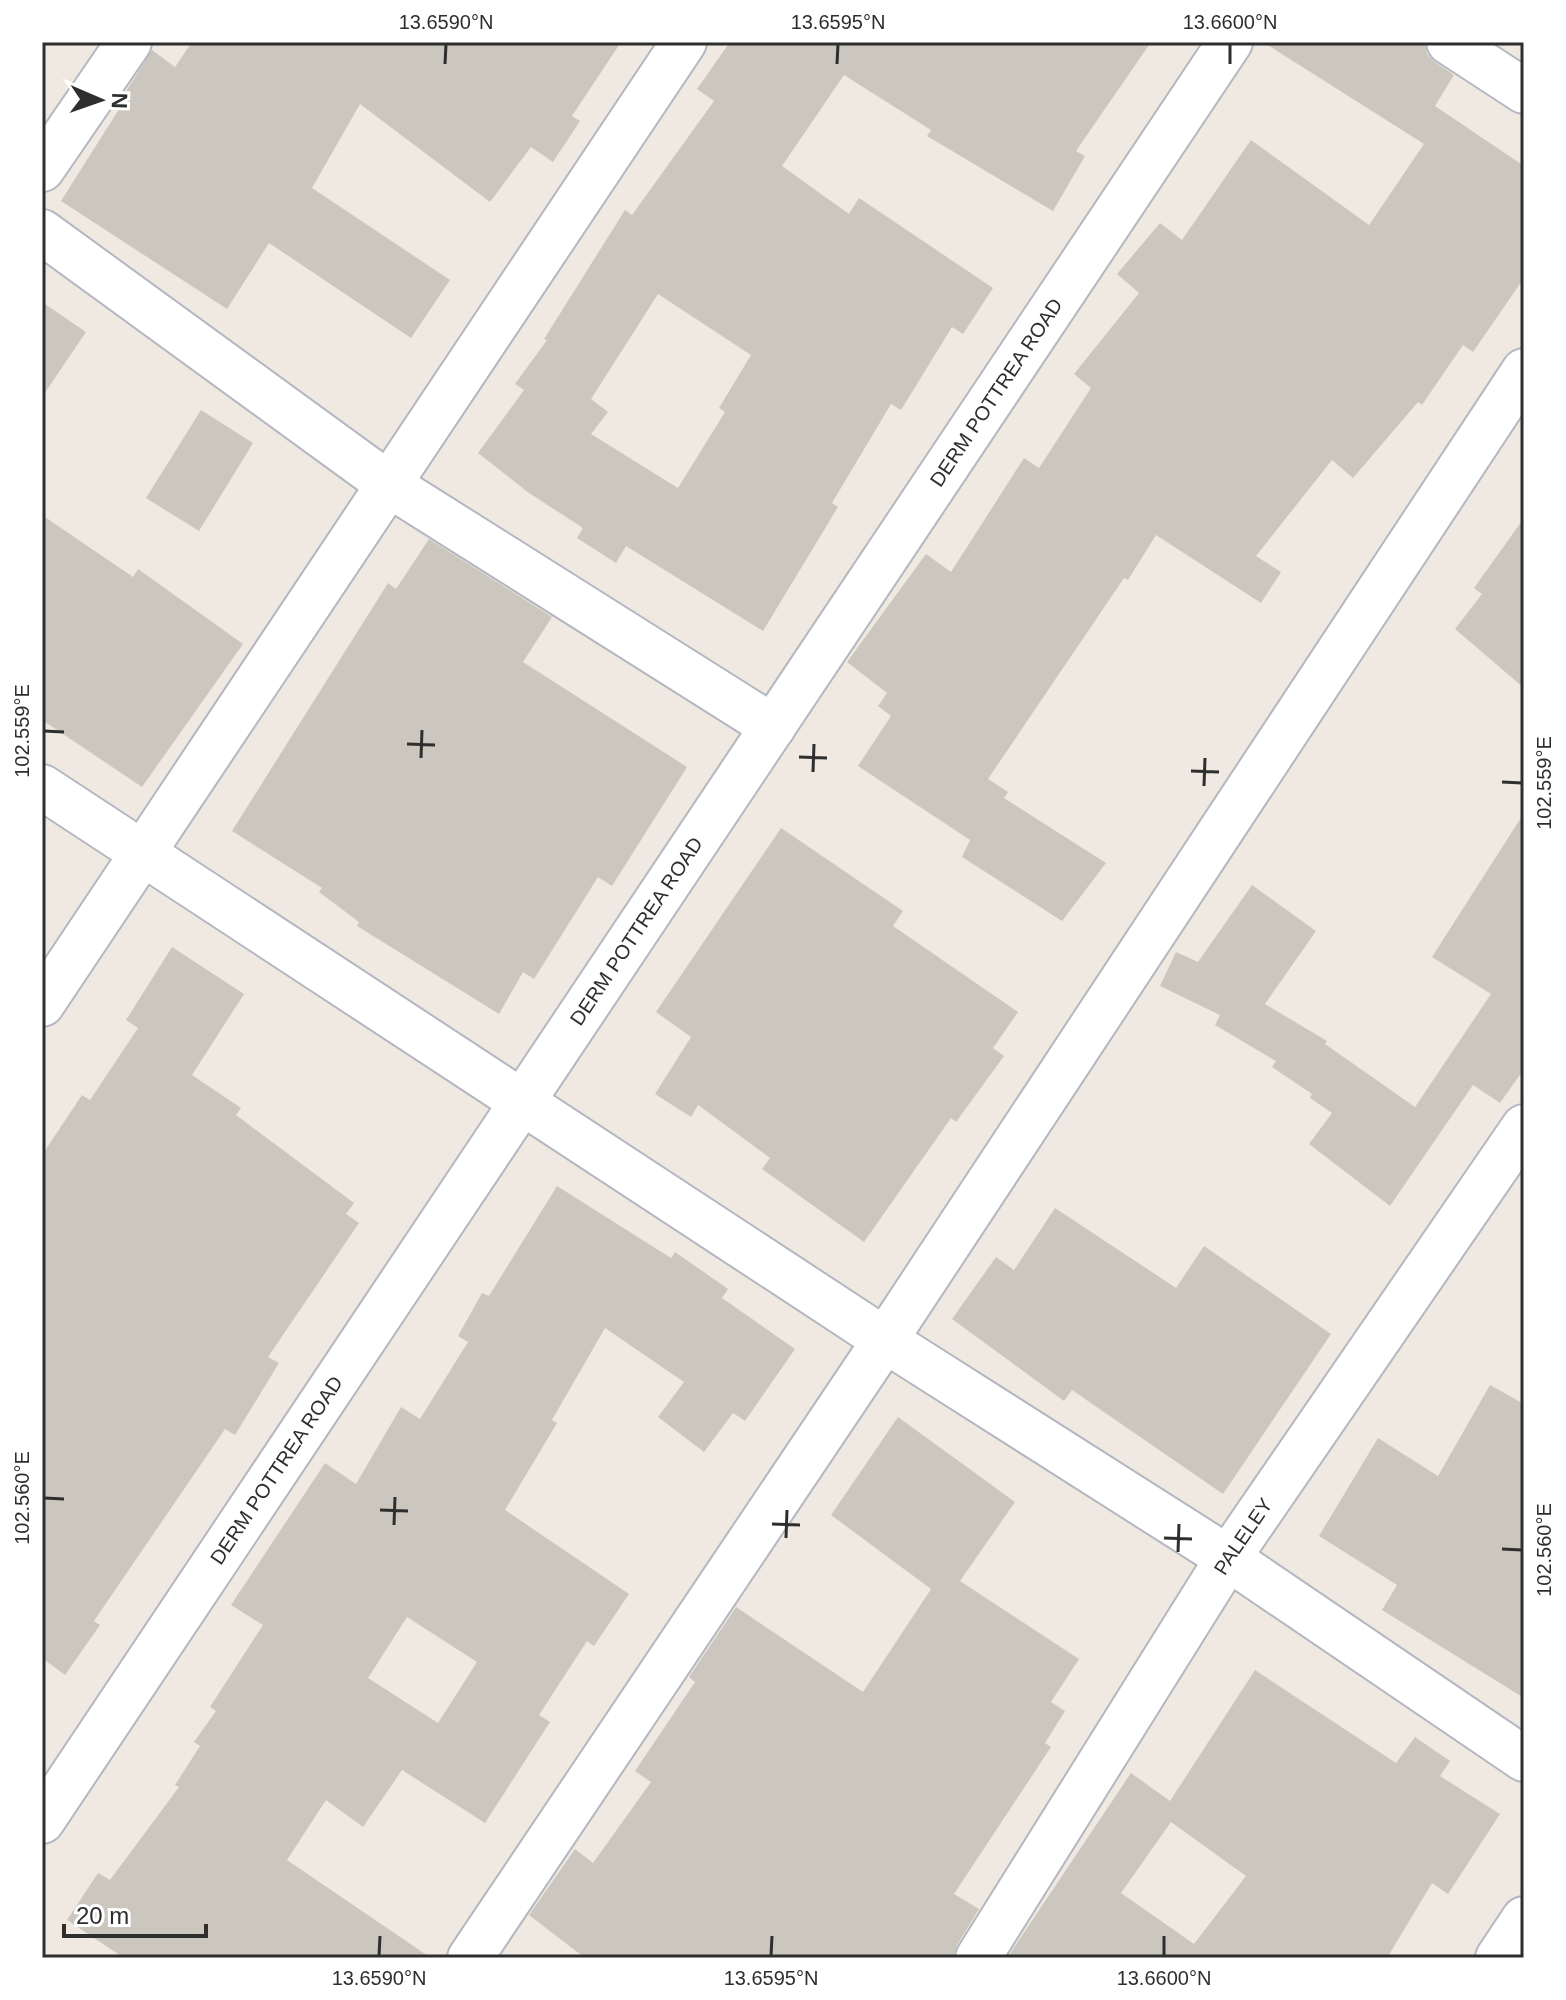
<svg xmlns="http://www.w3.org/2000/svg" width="1566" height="2000" font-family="Helvetica,sans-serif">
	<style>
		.building { fill: #cbc7bf; fill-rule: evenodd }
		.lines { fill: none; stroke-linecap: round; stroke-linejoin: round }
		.minor-casing { stroke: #b4b7c1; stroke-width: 48 }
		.minor { stroke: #fff; stroke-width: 44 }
		.ticks { fill: none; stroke: #2e2e2e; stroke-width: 3 }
		.labels { text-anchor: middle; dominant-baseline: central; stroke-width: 7; stroke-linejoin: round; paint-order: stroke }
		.street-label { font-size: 20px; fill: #2e2e2e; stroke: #fff }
		.neatline { fill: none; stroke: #2e2e2e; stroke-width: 3 }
		.ticks-label { font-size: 20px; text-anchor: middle; fill: #2e2e2e }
	</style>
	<rect width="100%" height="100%" fill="#efe9e1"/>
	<path class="building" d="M 192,42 L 621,42 L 572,116 L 580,121 L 553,162 L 531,147 L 490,202 L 360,104 L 312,188 L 450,280 L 411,338 L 269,243 L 227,309 L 61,201 L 126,98 L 123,96 L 152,50 L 175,67 Z
		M 730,42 L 1151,42 L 1076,151 L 1085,156 L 1053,211 L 927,136 L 931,130 L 844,75 L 782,166 L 849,214 L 859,198 L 993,288 L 963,334 L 952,327 L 901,410 L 891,404 L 832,503 L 838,507 L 763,631 L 626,546 L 616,563 L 577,538 L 583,528 L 529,493 L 478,453 L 524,390 L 515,384 L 547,340 L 544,339 L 625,210 L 632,215 L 714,101 L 697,89 ZM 658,294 L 751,355 L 719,408 L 725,412 L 678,488 L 591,434 L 608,412 L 591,399 Z
		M 1263,42 L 1424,42 L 1427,54 L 1435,62 L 1454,75 L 1435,106 L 1524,166 L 1524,278 L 1473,352 L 1463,345 L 1422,405 L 1418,402 L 1353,478 L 1332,460 L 1256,556 L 1281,572 L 1261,603 L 1156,535 L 1128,580 L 1124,578 L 988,779 L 1008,792 L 1004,798 L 1106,863 L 1062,921 L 962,857 L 970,840 L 858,766 L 891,716 L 878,706 L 887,693 L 847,662 L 926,554 L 951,572 L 1024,458 L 1039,468 L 1091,388 L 1074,374 L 1139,293 L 1117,274 L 1160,223 L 1182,240 L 1251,140 L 1369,225 L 1424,144 Z
		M 42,302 L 86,332 L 42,397 Z
		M 201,410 L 253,443 L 199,531 L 146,498 Z
		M 42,515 L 133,577 L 138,569 L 243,644 L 142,787 L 42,720 Z
		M 1524,518 L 1524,688 L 1455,629 L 1482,594 L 1474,588 Z
		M 429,539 L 552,617 L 523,662 L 687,767 L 612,886 L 598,877 L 534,979 L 523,972 L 499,1014 L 357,926 L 359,922 L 319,892 L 322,888 L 232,831 L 388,583 L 396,589 Z
		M 1524,813 L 1524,1069 L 1500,1103 L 1473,1085 L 1390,1206 L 1309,1144 L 1332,1113 L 1310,1098 L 1312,1094 L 1272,1067 L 1276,1061 L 1215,1025 L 1220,1015 L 1160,986 L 1176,952 L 1198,962 L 1252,885 L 1316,931 L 1265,1004 L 1327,1041 L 1325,1044 L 1415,1107 L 1491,994 L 1432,957 Z
		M 781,828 L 903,911 L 893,926 L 1018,1012 L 993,1048 L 1004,1056 L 956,1122 L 951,1118 L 864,1242 L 762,1169 L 770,1158 L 698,1105 L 691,1117 L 655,1094 L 691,1037 L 656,1012 Z
		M 172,947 L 244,994 L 192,1075 L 241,1108 L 236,1115 L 354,1203 L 346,1214 L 359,1223 L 268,1357 L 279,1363 L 235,1435 L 225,1429 L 94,1621 L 100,1625 L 65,1675 L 42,1658 L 42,1155 L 82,1095 L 90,1100 L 138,1028 L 126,1020 Z
		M 557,1186 L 671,1258 L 675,1252 L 728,1289 L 722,1298 L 795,1349 L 745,1421 L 733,1413 L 704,1452 L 658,1417 L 684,1382 L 605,1328 L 552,1420 L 557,1423 L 505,1510 L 629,1594 L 594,1646 L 587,1641 L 539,1715 L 550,1722 L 485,1823 L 402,1770 L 363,1827 L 326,1800 L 287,1860 L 431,1958 L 124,1958 L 67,1920 L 98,1873 L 110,1880 L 179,1787 L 175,1785 L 200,1746 L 194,1742 L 216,1711 L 210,1707 L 263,1625 L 231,1605 L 325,1463 L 356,1484 L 401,1407 L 420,1419 L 468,1342 L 458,1336 L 482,1293 L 489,1296 ZM 407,1617 L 477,1662 L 438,1723 L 368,1678 Z
		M 1055,1208 L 1176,1288 L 1204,1246 L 1331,1334 L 1223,1494 L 1072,1390 L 1064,1401 L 952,1319 L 996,1257 L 1014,1270 Z
		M 1490,1385 L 1524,1404 L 1524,1698 L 1382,1610 L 1397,1585 L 1319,1536 L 1378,1438 L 1438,1476 Z
		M 898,1417 L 1015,1502 L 960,1581 L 1079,1659 L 1051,1702 L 1065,1711 L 1045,1743 L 1051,1747 L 954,1894 L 979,1909 L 957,1945 L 953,1958 L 585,1958 L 529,1915 L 575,1849 L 593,1863 L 651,1782 L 635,1771 L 695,1682 L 689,1677 L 736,1607 L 863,1692 L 931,1589 L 831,1515 Z
		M 1255,1670 L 1396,1763 L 1415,1737 L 1450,1761 L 1440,1776 L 1500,1814 L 1448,1894 L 1432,1883 L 1387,1958 L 1007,1958 L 1131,1773 L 1170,1801 ZM 1171,1822 L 1246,1876 L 1194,1944 L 1121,1893 Z"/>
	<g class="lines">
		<defs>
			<g id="minor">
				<path d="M 1449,42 L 1524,91"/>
				<path d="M 42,169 L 129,42"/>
				<path d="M 42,232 L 391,486 L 773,727"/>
				<path d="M 42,787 L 885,1340 L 1228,1558 L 1524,1759"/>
				<path d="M 42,1004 L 684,42"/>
				<path id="s1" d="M 42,1821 L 1230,42"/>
				<path d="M 470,1958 L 885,1340 L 1524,371"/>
				<path id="s2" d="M 978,1958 L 1228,1558 L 1524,1127"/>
				<path d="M 1498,1958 L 1524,1919"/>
			</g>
		</defs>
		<use href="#minor" class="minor-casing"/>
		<use href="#minor" class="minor"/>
	</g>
	<path class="ticks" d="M 445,64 L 446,44M 837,64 L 838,44M 1230,64 L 1230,44M 44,731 L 64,732M 407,744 L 435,745M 799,757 L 827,758M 421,758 L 422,730M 1191,771 L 1219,772M 813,772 L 814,744M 1502,782 L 1522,783M 1204,786 L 1205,758M 44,1498 L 64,1499M 380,1510 L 408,1511M 772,1524 L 800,1525M 394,1525 L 395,1497M 786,1538 L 787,1510M 1164,1538 L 1192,1539M 1502,1549 L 1522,1550M 1178,1552 L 1179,1524M 379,1956 L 380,1936M 771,1956 L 772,1936M 1164,1956 L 1164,1936"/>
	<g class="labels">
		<g class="street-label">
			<text stroke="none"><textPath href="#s1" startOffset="1718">DERM POTTREA ROAD</textPath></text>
			<text stroke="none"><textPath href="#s1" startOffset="1070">DERM POTTREA ROAD</textPath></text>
			<text stroke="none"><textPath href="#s1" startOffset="422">DERM POTTREA ROAD</textPath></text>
			<text stroke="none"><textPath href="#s2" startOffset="498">PALELEY</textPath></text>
		</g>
	</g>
	<rect width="1566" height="2000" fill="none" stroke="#ffffff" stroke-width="88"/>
	<g transform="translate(100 100) rotate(92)" stroke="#ffffff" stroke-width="6" paint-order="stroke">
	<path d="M0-6L14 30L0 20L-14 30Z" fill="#2e2e2e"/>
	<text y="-12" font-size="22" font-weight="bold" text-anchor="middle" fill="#2e2e2e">N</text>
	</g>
	<path d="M64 1924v12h142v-12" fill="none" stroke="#2e2e2e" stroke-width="4"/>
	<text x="76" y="1924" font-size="24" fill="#2e2e2e" stroke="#ffffff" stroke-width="6" paint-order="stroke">20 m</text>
	<rect x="44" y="44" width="1478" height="1912" class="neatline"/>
	<g class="ticks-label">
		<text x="446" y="29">13.6590°N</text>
		<text x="838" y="29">13.6595°N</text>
		<text x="1230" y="29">13.6600°N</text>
		<text transform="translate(22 731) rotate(-90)" y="7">102.559°E</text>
		<text transform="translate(1544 783) rotate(-90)" y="7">102.559°E</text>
		<text transform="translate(22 1498) rotate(-90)" y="7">102.560°E</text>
		<text transform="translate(1544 1550) rotate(-90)" y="7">102.560°E</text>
		<text x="379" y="1985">13.6590°N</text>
		<text x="771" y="1985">13.6595°N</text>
		<text x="1164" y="1985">13.6600°N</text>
	</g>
</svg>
